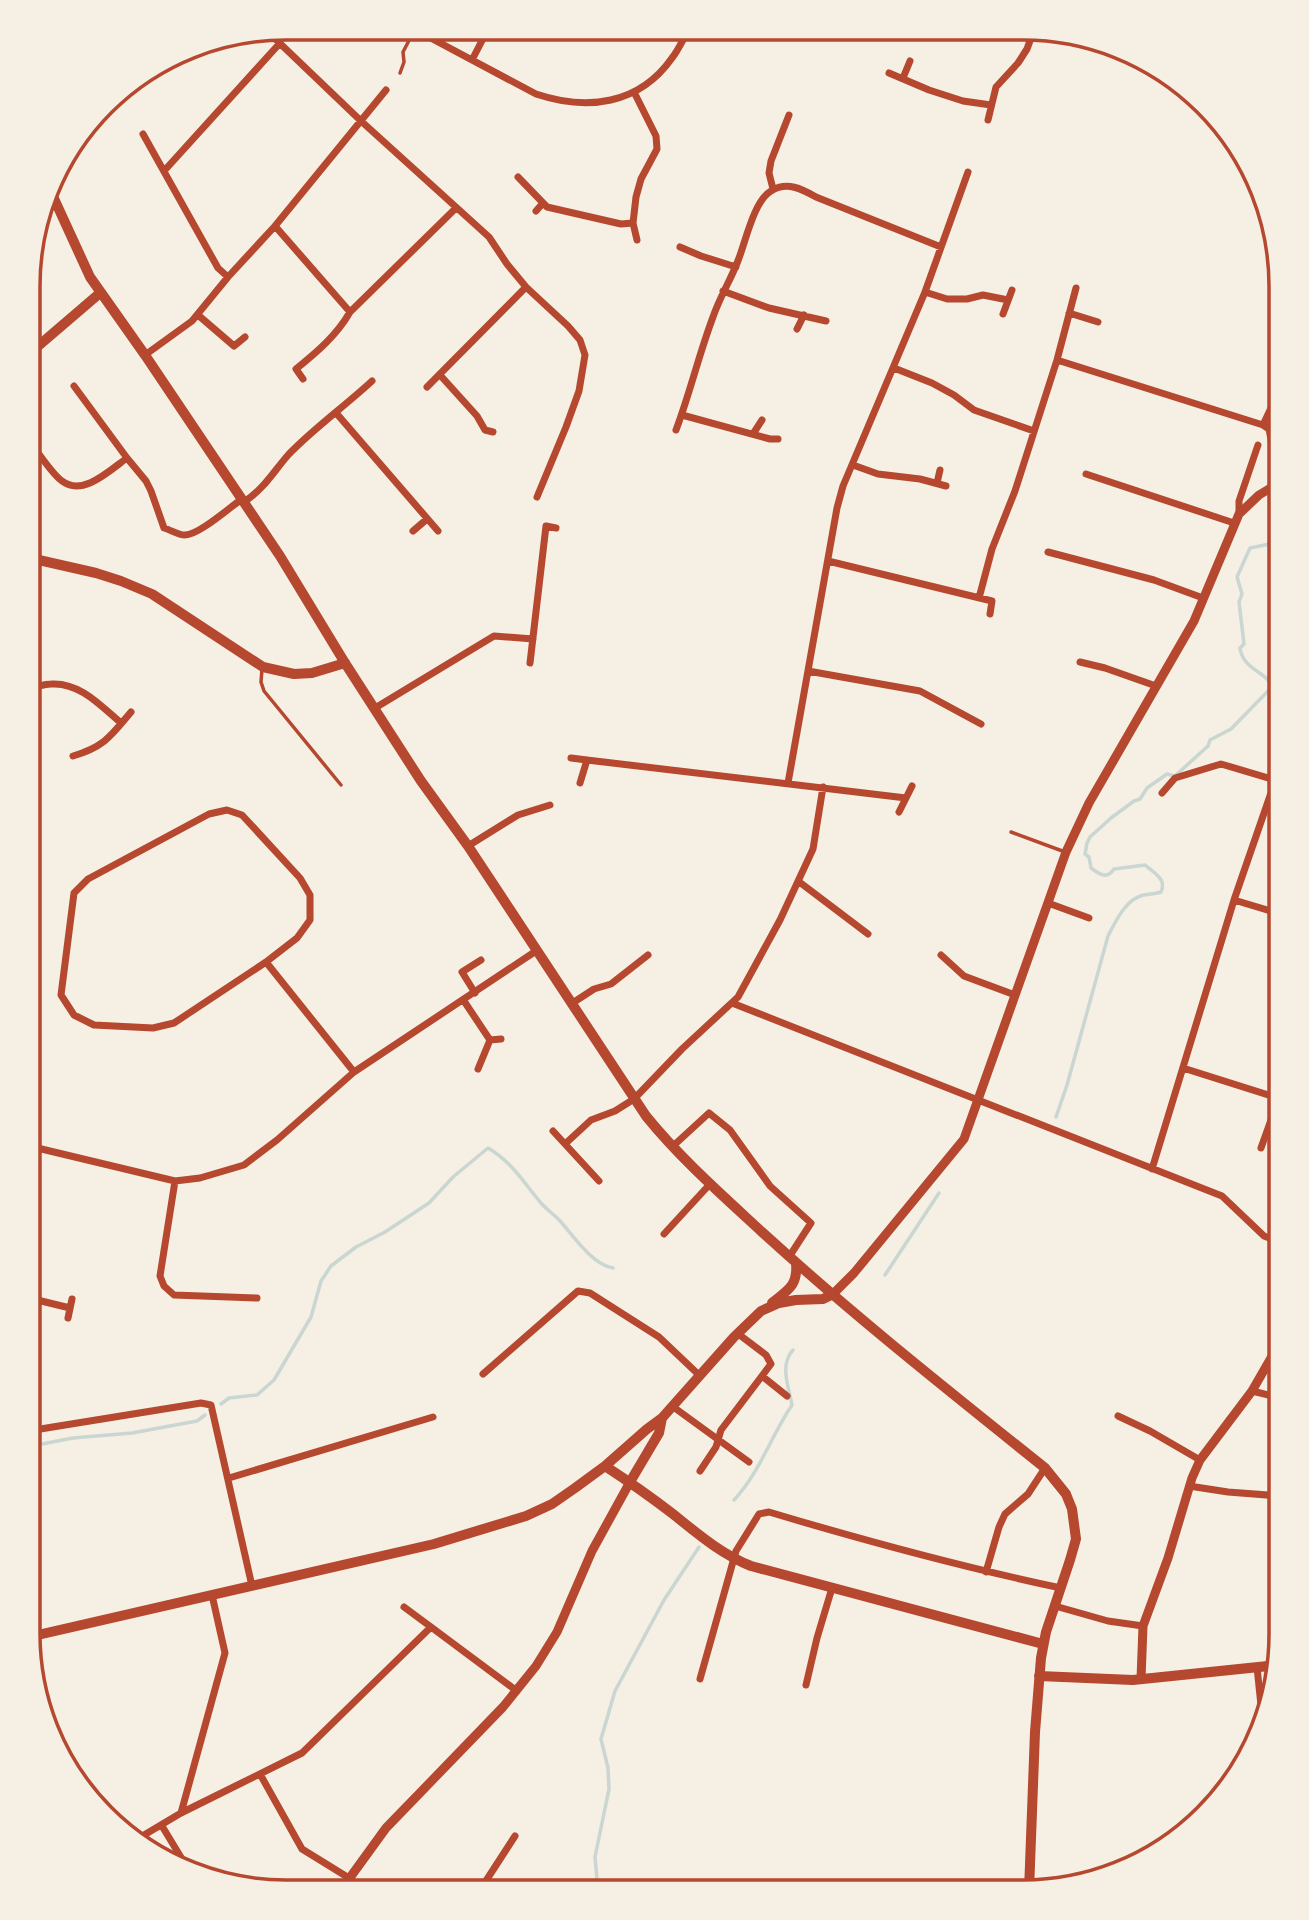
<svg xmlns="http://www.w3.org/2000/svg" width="1309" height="1920" font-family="Arial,sans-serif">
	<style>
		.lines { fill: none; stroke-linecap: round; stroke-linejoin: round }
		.stream { stroke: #c9d6d2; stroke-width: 3.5 }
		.service { stroke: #b5482f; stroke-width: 3.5 }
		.minor { stroke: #b5482f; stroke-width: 7 }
		.tertiary { stroke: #b5482f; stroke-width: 9 }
		.secondary { stroke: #b5482f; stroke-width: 10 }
		.primary { stroke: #b5482f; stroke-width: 10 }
		.rim { fill: none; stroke: #b5482f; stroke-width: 3.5 }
	</style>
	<rect width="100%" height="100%" fill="#f6efe4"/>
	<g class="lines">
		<path class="stream" d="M 1056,1117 L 1067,1085 L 1108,936 C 1116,921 1125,900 1143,895 C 1149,894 1155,894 1161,892 C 1167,879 1154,873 1145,865 L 1114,869 C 1107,880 1099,874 1091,868 L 1089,857 L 1085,854 L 1087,843 L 1090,837 L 1111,818 L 1134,801 L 1140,799 L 1147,788 L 1167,774 L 1175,776 L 1208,746 L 1210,740 L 1231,729 L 1273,686 C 1263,670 1243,669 1240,648 L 1244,644 L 1239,602 L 1242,594 L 1237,577 L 1250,548 L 1275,543 L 1281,535
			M 885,1275 L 939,1193
			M 221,1404 L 229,1398 L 257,1395 L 274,1380 L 311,1317 L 321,1281 L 331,1266 L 356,1247 L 385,1232 L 429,1203 L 453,1177 L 488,1148 C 512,1162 524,1183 541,1203 C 547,1210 555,1215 561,1222 C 574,1237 593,1265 613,1268
			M 42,1444 L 73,1438 L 132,1433 L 197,1421 L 205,1415
			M 734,1500 C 760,1472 771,1436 792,1405 C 789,1388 779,1365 793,1350
			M 598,1891 L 595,1857 L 609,1789 L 608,1768 L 601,1739 L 615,1691 L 664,1600 L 699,1547"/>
		<path class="service" d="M 400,73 L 404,62 L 403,52 L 415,29
			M 262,669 L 261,682 L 264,691 L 341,785
			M 1011,832 L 1065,852"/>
		<path class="minor" d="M 412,28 L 536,94 C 587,111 639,105 672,58 C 679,49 683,39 689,29
			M 267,31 L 361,121 L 489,237 L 507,264 L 526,287 L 568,326 L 580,340 L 585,355 L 579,391 L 566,427 L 537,497
			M 801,36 L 804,30
			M 472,60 L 488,29
			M 889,73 L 929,90 L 963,101 L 991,105
			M 903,78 L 910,61
			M 988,120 L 996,87 L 1018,63 L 1027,49 L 1031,38 L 1030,30
			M 143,134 L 218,268 L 228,277
			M 164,171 L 280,43
			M 518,177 L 547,207 L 621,224 L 633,223 L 636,197 L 641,179 L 657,149 L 656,136 L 634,92
			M 773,189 L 769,173 L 771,161 L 789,115
			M 536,211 L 543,203
			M 633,223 L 637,240
			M 275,226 L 350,312
			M 680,247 L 701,256 L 736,267
			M 723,291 L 769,308 L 826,321
			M 925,292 L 947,299 L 967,299 L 983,295 L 1008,300
			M 1069,313 L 1098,322
			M 1003,314 L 1012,290
			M 198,315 L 234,346 L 245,337
			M 797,329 L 804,315
			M 145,355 L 192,321 L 228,277 L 275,226 L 386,90
			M 1057,360 L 1263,425 L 1269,429 L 1280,487
			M 894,368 L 932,383 L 954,395 L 974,410 L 1034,431
			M 440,375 L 477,416 L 485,430 L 493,432
			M 303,379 L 296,369 C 317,352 337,335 350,312 L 456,208
			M 74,386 L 127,458
			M 427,387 L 526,287
			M 337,414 L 438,531
			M 682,415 L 770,439 L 778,439
			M 1263,425 L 1271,408
			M 676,430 C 690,393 699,354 713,317 C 720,296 732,278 739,258 C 746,240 754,201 771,191 C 787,181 802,189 816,197 L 941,247
			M 753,434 L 762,420
			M 30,442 C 38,452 52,474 62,481 C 83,497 110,470 127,458 L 146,481 L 151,491 L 164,528 C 171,530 178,535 185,535 C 199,535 230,507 242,499
			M 853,465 L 878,474 L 920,479 L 946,486
			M 1086,474 L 1234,523
			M 937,483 L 940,470
			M 244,502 C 265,488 273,472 289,454 C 314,428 345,406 372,381
			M 1239,514 L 1239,501 L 1258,445
			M 413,531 L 427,519
			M 1048,552 L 1154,580 L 1203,598
			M 828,561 L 992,601 L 990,614
			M 979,598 L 992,549 L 1015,491 L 1057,360 L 1076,288
			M 1080,662 L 1105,668 L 1156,686
			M 530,663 L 546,526 L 556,528
			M 808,671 L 920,691 L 981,724
			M 30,688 C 37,687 44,684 51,684 C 80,682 101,706 121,723
			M 375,708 L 494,636 L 533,639
			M 73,756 C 104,747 111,736 131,712
			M 571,758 L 587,760 L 580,783
			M 587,760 L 906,798
			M 788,783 L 837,508 L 843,486 L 925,292 L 968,172
			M 1162,793 L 1175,778 L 1221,764 L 1275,780
			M 227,810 L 242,815 L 300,878 L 310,895 L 310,920 L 297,938 L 266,962 L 174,1023 L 153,1028 L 94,1025 L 74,1015 L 61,995 L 74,893 L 88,879 L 209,814 Z
			M 899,812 L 912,786
			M 468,846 L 518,815 L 550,805
			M 798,881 L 868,934
			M 1234,900 L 1281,914
			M 1048,903 L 1089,918
			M 941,955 L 964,976 L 1015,995
			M 266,962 L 354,1072
			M 475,993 L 462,972 L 481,960
			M 464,1001 L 490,1040 L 478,1069
			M 732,1003 L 1222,1196 L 1264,1236 L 1280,1242
			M 571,1004 L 594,989 L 611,984 L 648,955
			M 490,1040 L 501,1039
			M 1183,1068 L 1281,1099
			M 553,1131 L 599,1181
			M 565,1144 L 591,1120 L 615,1111 L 634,1099 L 682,1049 L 738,997 L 780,920 L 813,849 L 823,787
			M 29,1146 L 175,1181 L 200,1178 L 244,1165 L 277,1140 L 354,1072 L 536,951
			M 672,1147 L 709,1113 L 730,1130 L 770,1186 L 811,1223 L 789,1257
			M 1261,1148 L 1281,1092
			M 1152,1169 L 1234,900 L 1281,764
			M 175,1181 L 160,1276 L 164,1286 L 174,1295 L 257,1298
			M 664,1234 L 710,1184
			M 29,1298 L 70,1308
			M 68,1318 L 72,1299
			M 483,1374 L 578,1291 L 590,1293 L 659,1337 L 699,1375
			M 762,1376 L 787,1396
			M 1252,1391 L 1281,1398
			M 672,1406 L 749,1462
			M 1118,1416 L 1150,1431 L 1200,1460
			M 28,1431 L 201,1403 L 211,1405 L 252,1586
			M 700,1471 L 716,1447 L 721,1430 L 771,1364 L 766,1355 L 737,1333
			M 229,1478 L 433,1417
			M 1189,1486 L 1228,1492 L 1280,1496
			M 986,1572 L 999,1527 L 1005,1514 L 1028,1494 L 1045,1468
			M 1055,1606 L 1108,1621 L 1143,1626
			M 404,1607 L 431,1627
			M 1257,1667 L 1263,1725
			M 700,1679 L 736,1551 L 759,1514 L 769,1512 C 866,1541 962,1567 1061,1588
			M 806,1685 L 817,1638 L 832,1588
			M 260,1774 L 302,1849 L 349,1878
			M 181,1813 L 225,1653 L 212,1595
			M 162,1826 L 185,1864
			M 134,1841 L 181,1813 L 302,1753 L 431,1627 L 517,1691
			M 480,1890 L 515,1836"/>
		<path class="tertiary" d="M 833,1294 L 854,1273 L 964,1139 L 1066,852 L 1089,803 L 1194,621 L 1239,514 L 1259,495 L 1269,489 L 1281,487
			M 1141,1679 L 1143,1626 L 1168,1558 L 1192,1478 L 1200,1460 L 1252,1391 L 1275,1351 L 1281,1337
			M 341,1890 L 386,1828 L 503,1707 L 536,1666 L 557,1632 L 592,1551 L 630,1482"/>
		<path class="secondary" d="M 30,353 L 100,293
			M 30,558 L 96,573 L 121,581 L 152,594 L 263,667 L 294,674 L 312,673 L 345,663"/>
		<path class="primary" d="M 51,192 L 90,277 L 145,355 L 280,556 L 345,663 L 421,781 L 468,846 L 646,1116 C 680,1158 722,1195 762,1232 C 853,1315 949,1391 1045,1468 L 1066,1494 L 1072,1509 L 1076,1539 L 1070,1560 L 1046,1632 L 1041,1658 L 1035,1732 L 1029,1891
			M 772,1303 C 788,1290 798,1286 796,1263
			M 605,1466 C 628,1481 651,1497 673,1514 C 698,1534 721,1554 751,1566 L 1043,1644
			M 630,1482 L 659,1433 L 662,1418
			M 29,1637 L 434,1544 L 526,1516 L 552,1504 L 575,1488 L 605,1466 L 647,1429 L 662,1418 L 734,1337 L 761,1311 L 779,1303 L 796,1300 L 823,1299 L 833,1294
			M 1039,1676 L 1133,1680 L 1278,1665"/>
	</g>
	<path d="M0 0H1309V1920H0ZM286 40H1023A246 246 0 0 1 1269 286V1634A246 246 0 0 1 1023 1880H286A246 246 0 0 1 40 1634V286A246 246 0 0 1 286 40Z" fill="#f6efe4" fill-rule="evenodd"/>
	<path class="rim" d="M286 40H1023A246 246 0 0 1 1269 286V1634A246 246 0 0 1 1023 1880H286A246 246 0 0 1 40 1634V286A246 246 0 0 1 286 40Z"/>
</svg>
